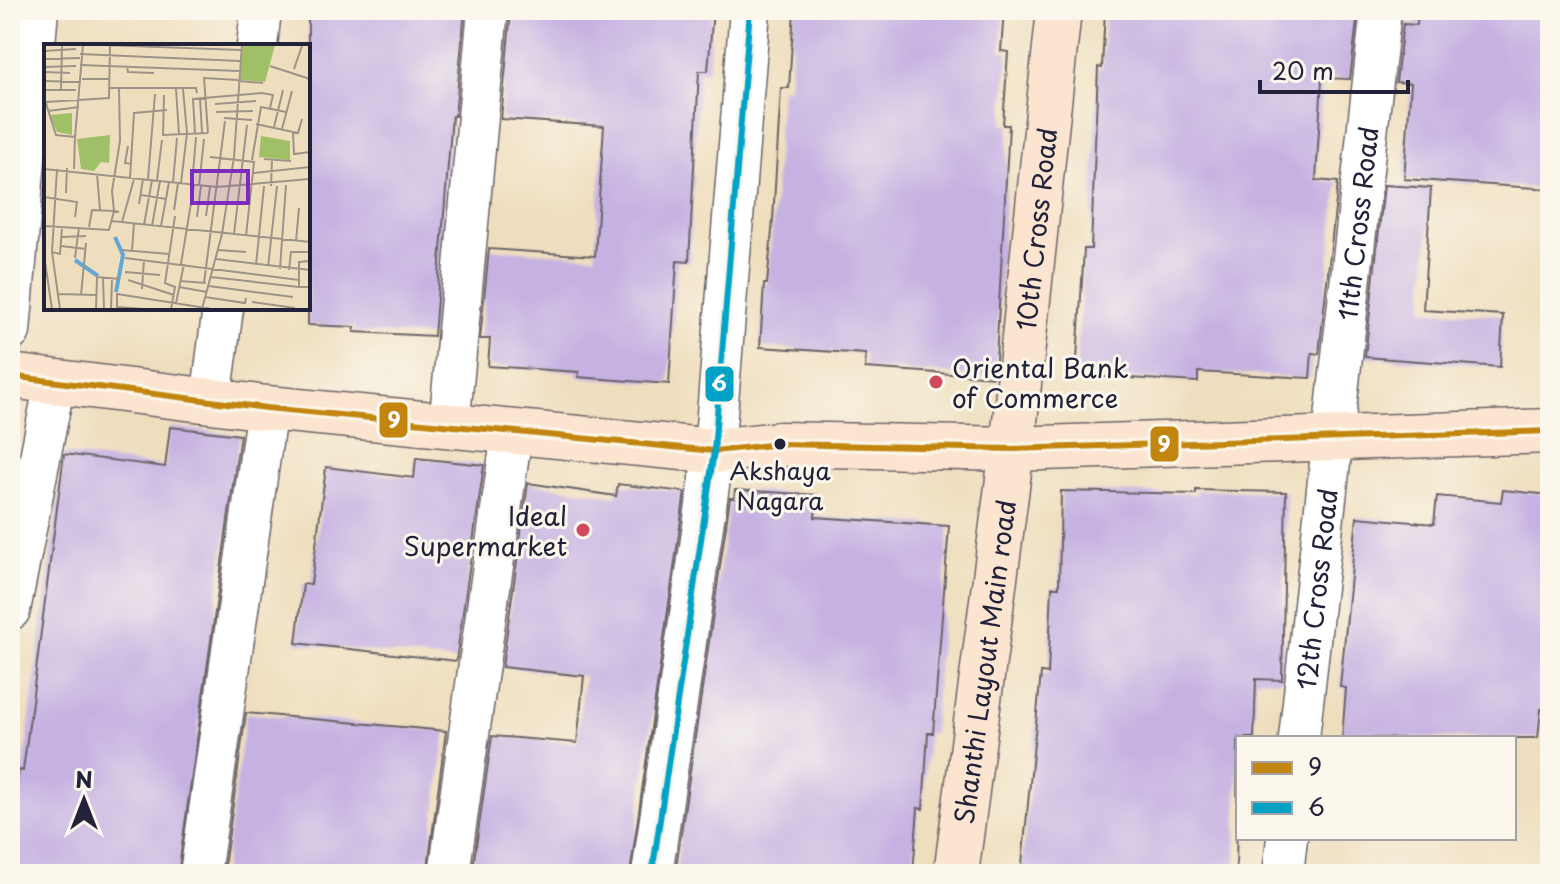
<svg xmlns="http://www.w3.org/2000/svg" width="1560" height="884" font-family="'Playpen Sans',sans-serif">
	<style>
		.building { fill: #c6b2e2 }
		.lines { fill: none; stroke-linecap: round; stroke-linejoin: round }
		.street-casing { stroke: #6a6468; stroke-width: 43 }
		.secondary-casing { stroke: #6a6468; stroke-width: 47 }
		.street { stroke: #fff; stroke-width: 40 }
		.secondary { stroke: #fce5d0; stroke-width: 44 }
		.bus-1-casing { stroke: #fbf7ec; stroke-width: 12 }
		.bus-2-casing { stroke: #fbf7ec; stroke-width: 12 }
		.bus-1 { stroke: #c2850f; stroke-width: 6 }
		.bus-2 { stroke: #02a2c7; stroke-width: 6 }
		.poi-dot { fill: #d1495b; stroke: #fbf7ec; stroke-width: 3 }
		.bus-dot { fill: #22223b; stroke: #fbf7ec; stroke-width: 3 }
		.labels { text-anchor: middle; dominant-baseline: central; stroke-width: 6; stroke-linejoin: round; paint-order: stroke }
		.bus-label { font-size: 24px; fill: #22223b; stroke: #fbf7ec }
		.street-label { font-size: 26px; fill: #22223b; stroke: #fbf7ec }
		.poi-label { font-size: 26px; fill: #22223b; stroke: #fbf7ec; text-anchor: start }
		.inset-river { fill: none; stroke: #62a7d7; stroke-width: 4 }
		.inset-road { fill: none; stroke: #9d9389; stroke-width: 2 }
		.view { fill: #7b2cbf; fill-opacity: 0.15; stroke: #7b2cbf; stroke-width: 4 }
		.inset-edge { fill: none; stroke: #22223b; stroke-width: 4 }
		.line-badge { stroke: #fbf7ec; stroke-width: 3 }
		.badge-label { font-size: 22px; text-anchor: middle; font-weight: bold; fill: #fff }
	</style>
	<rect width="100%" height="100%" fill="#fbf7ec"/>
	<filter id="ink" filterUnits="userSpaceOnUse"><feTurbulence type="fractalNoise" baseFrequency=".0125" numOctaves="2"/><feDisplacementMap in="SourceGraphic" scale="16" xChannelSelector="R" yChannelSelector="G"/><feConvolveMatrix kernelMatrix="1 2 1 2 8 2 1 2 1" color-interpolation-filters="sRGB"/></filter>
	<filter id="wash" filterUnits="userSpaceOnUse"><feTurbulence type="fractalNoise" baseFrequency=".006" numOctaves="4" result="noise"/><feDisplacementMap in="SourceGraphic" scale="32" xChannelSelector="R" yChannelSelector="G"/><feGaussianBlur stdDeviation="1.8" result="paint"/><feColorMatrix in="noise" values="0 0 0 0 0 0 0 0 0 0 0 0 0 0 0 0 0 1.4 0 .05"/><feComposite in="paint" operator="in"/></filter>
	<g filter="url(#wash)">
		<rect width="100%" height="100%" fill="#efdebd"/>
		<g id="blocks">
			<path class="building" d="M 308,10 L 465,10 L 455,116 L 452,116 L 434,336 L 354,332 L 355,327 L 308,325 Z
				M 511,10 L 713,10 L 708,71 L 699,71 L 689,262 L 677,261 L 669,384 L 578,377 L 579,372 L 488,366 L 490,339 L 480,339 L 489,249 L 595,256 L 604,126 L 501,119 Z
				M 794,10 L 1004,10 L 1001,51 L 1008,52 L 1003,125 L 1009,125 L 995,377 L 865,368 L 866,354 L 760,347 L 764,284 L 767,284 L 773,220 L 781,88 L 789,88 Z
				M 1105,10 L 1342,10 L 1341,20 L 1357,21 L 1350,79 L 1322,78 L 1316,180 L 1338,182 L 1319,354 L 1312,353 L 1310,378 L 1198,372 L 1198,382 L 1076,375 L 1084,249 L 1091,249 L 1098,67 L 1102,68 Z
				M 1418,10 L 1550,10 L 1550,189 L 1404,179 L 1411,83 L 1396,82 L 1403,24 L 1417,25 Z
				M 1384,185 L 1431,188 L 1423,310 L 1503,315 L 1500,367 L 1365,357 Z
				M 170,427 L 240,435 L 178,874 L 10,874 L 10,837 L 19,770 L 23,771 L 64,454 L 165,467 Z
				M 416,458 L 484,465 L 456,661 L 296,643 L 303,584 L 311,585 L 326,467 L 414,478 Z
				M 528,483 L 616,496 L 618,484 L 685,492 L 630,874 L 472,874 L 492,736 L 577,743 L 584,676 L 502,667 Z
				M 735,490 L 817,495 L 815,517 L 949,526 L 933,733 L 928,733 L 923,809 L 918,808 L 913,874 L 675,874 L 730,498 L 734,498 Z
				M 1196,490 L 1286,492 L 1282,680 L 1256,679 L 1254,738 L 1238,738 L 1236,874 L 1021,874 L 1041,673 L 1048,674 L 1052,587 L 1059,587 L 1061,491 L 1196,494 Z
				M 1503,490 L 1550,495 L 1550,710 L 1541,709 L 1538,738 L 1342,738 L 1346,688 L 1340,687 L 1357,517 L 1434,524 L 1437,496 L 1501,502 Z
				M 246,713 L 446,731 L 427,874 L 223,874 Z"/>
		</g>
	</g>
	<g filter="url(#ink)">
		<use href="#blocks" fill-opacity="0" stroke="#6a6468" stroke-width="2"/>
		<g class="lines">
			<defs>
				<g id="street">
					<path d="M 257,46 L 261,10"/>
					<path d="M 10,331 L 38,10"/>
					<path d="M 211,400 L 223,308"/>
					<path d="M 449,427 L 488,10"/>
					<path d="M 10,610 L 55,382"/>
					<path id="s1" d="M 1299,738 L 1381,10"/>
					<path d="M 200,874 L 267,408"/>
					<path d="M 449,874 L 512,433"/>
					<path d="M 652,874 L 714,451 L 750,10"/>
					<path d="M 1283,874 L 1287,838"/>
				</g>
				<g id="secondary">
					<path d="M 10,376 L 267,408 L 714,451 L 780,444 L 1012,449 L 1550,431"/>
					<path id="s2" d="M 956,874 L 1012,449 L 1059,10"/>
				</g>
			</defs>
			<use href="#street" class="street-casing"/>
			<use href="#secondary" class="secondary-casing"/>
			<use href="#street" class="street"/>
			<use href="#secondary" class="secondary"/>
			<defs>
				<path id="bus-1" d="M 10,376 L 267,408 L 714,451 L 780,444 L 1012,449 L 1550,431"/>
				<path id="bus-2" d="M 652,874 L 714,451 L 750,10"/>
			</defs>
			<use href="#bus-1" class="bus-1-casing"/>
			<use href="#bus-2" class="bus-2-casing"/>
			<use href="#bus-1" class="bus-1"/>
			<use href="#bus-2" class="bus-2"/>
		</g>
	</g>
	<g class="poi-dot">
		<circle cx="936" cy="382" r="8"/>
		<circle cx="583" cy="530" r="8"/>
	</g>
	<circle class="bus-dot" cx="780" cy="444" r="7"/>
	<g class="labels">
		<g class="bus-label">
			<text x="780" y="470">Akshaya<tspan x="780" dy="30">Nagara</tspan></text>
		</g>
		<g class="street-label">
			<text stroke="none"><textPath href="#s1" startOffset="518">11th Cross Road</textPath></text>
			<text stroke="none"><textPath href="#s2" startOffset="650">10th Cross Road</textPath></text>
			<text stroke="none"><textPath href="#s1" startOffset="150">12th Cross Road</textPath></text>
			<text stroke="none"><textPath href="#s2" startOffset="214">Shanthi Layout Main road</textPath></text>
		</g>
		<g class="poi-label">
			<text x="952" y="367">Oriental Bank<tspan x="952" dy="30">of Commerce</tspan></text>
			<text x="567" y="515" text-anchor="end">Ideal<tspan x="567" dy="30">Supermarket</tspan></text>
		</g>
	</g>
	<g transform="translate(44 44)">
		<rect width="266" height="266" fill="#efdebd"/>
		<path d="M 199,1 L 231,1 L 221,38 L 196,36 ZM 28,69 L 28,91 L 13,88 L 6,71 ZM 66,91 L 65,119 L 57,118 L 50,127 L 37,125 L 33,95 ZM 217,92 L 246,97 L 246,116 L 215,113 Z" fill="#a0c068"/>
		<path class="inset-river" d="M 71,193 L 79,211 L 72,248M 31,216 L 54,232"/>
		<path class="inset-road" d="M 59,1 L 197,6M 0,7 L 32,5M 36,10 L 196,17M 0,15 L 36,14M 36,21 L 195,27M 83,22 L 84,28 L 110,29M 226,22 L 266,35M 0,23 L 32,22M 250,25 L 258,2M 0,28 L 26,29M 38,35 L 65,35M 0,37 L 36,38M 194,37 L 219,39M 66,44 L 152,44 L 153,49M 17,45 L 18,1M 75,45 L 76,97 L 68,147 L 70,167 L 75,168M 132,45 L 135,90M 0,46 L 32,46M 120,51 L 119,91 L 164,89M 0,53 L 12,91 L 31,93 L 30,125M 156,54 L 158,89M 2,58 L 65,54 L 66,1M 171,60 L 212,57M 4,67 L 35,63M 172,68 L 209,67M 180,74 L 208,76M 212,80 L 254,89 L 258,75M 230,83 L 239,46M 238,85 L 248,47M 249,88 L 250,110 L 266,108M 151,89 L 149,55 L 218,49 L 229,51 L 226,64M 164,89 L 160,34 L 194,36M 31,93 L 39,1M 84,102 L 81,119 L 88,120M 166,113 L 210,118 L 202,192M 220,115 L 247,117M 208,116 L 217,63 L 242,68M 0,125 L 173,143 L 266,135M 13,125 L 8,208 L 16,265M 209,129 L 266,123M 53,130 L 56,166M 86,134 L 90,69 L 123,66M 104,135 L 111,50M 113,136 L 118,96M 129,138 L 133,94M 137,139 L 143,89 L 139,45M 148,141 L 152,93M 155,142 L 160,95M 227,142 L 228,116M 22,149 L 23,124M 97,151 L 122,155M 0,153 L 33,158 L 31,173M 95,160 L 99,135M 130,166 L 134,139M 162,172 L 166,143M 153,173 L 157,142M 68,177 L 266,198M 78,178 L 90,135M 100,181 L 108,136M 0,182 L 65,186 L 70,167 L 48,166 L 45,183M 108,182 L 116,137M 117,182 L 125,138M 190,190 L 203,81M 18,193 L 42,192M 252,197 L 255,164M 17,202 L 42,205M 77,206 L 126,210M 174,206 L 202,208M 88,207 L 90,179M 8,208 L 16,210 L 18,183M 0,211 L 8,265M 31,214 L 35,183M 81,214 L 255,236M 172,215 L 266,226M 266,217 L 255,218 L 255,243 L 266,243M 137,220 L 150,141M 212,221 L 220,142M 224,223 L 233,142M 236,225 L 242,141M 245,226 L 247,208 L 266,208M 81,228 L 116,231M 167,233 L 255,243M 59,234 L 60,265M 84,236 L 130,251M 136,237 L 162,239M 160,239 L 181,77M 165,242 L 249,253M 135,243 L 163,248M 98,245 L 100,216M 14,250 L 52,251M 37,251 L 42,199M 161,253 L 201,259 L 202,254M 208,258 L 251,264M 132,259 L 140,220M 73,263 L 100,265M 52,265 L 53,233 L 76,235M 67,265 L 68,234M 73,265 L 73,250 L 168,265M 127,265 L 131,243 L 121,239 L 131,172M 158,265 L 178,190 L 190,113 L 198,1"/>
		<path class="view" d="M 148,127 L 204,127 L 204,159 L 148,159 Z"/>
		<rect width="266" height="266" class="inset-edge"/>
	</g>
	<g class="line-badge">
		<rect x="704" y="365" width="31" height="38" rx="8" fill="#02a2c7"/>
		<rect x="378" y="401" width="31" height="38" rx="8" fill="#c2850f"/>
		<rect x="1149" y="425" width="31" height="38" rx="8" fill="#c2850f"/>
	</g>
	<g class="badge-label">
		<text x="719" y="391">6</text>
		<text x="394" y="428">9</text>
		<text x="1164" y="452">9</text>
	</g>
	<rect width="1560" height="884" fill="none" stroke="#fbf7ec" stroke-width="40"/>
	<rect x="1236" y="736" width="280" height="104" fill="#fbf7ec" stroke="#a4a2a5" stroke-width="2"/>
	<rect x="1252" y="762" width="40" height="12" fill="#c2850f" stroke="#a4a2a5" stroke-width="2"/>
	<text x="1308" y="776" font-size="24" fill="#22223b">9</text>
	<rect x="1252" y="802" width="40" height="12" fill="#02a2c7" stroke="#a4a2a5" stroke-width="2"/>
	<text x="1308" y="816" font-size="24" fill="#22223b">6</text>
	<g transform="translate(84 800)" stroke="#fbf7ec" stroke-width="6" paint-order="stroke">
	<path d="M0-6L14 30L0 20L-14 30Z" fill="#22223b"/>
	<text y="-12" font-size="22" font-weight="bold" text-anchor="middle" fill="#22223b">N</text>
	</g>
	<path d="M1260 80v12h148v-12" fill="none" stroke="#22223b" stroke-width="4"/>
	<text x="1272" y="80" font-size="24" fill="#22223b" stroke="#fbf7ec" stroke-width="6" paint-order="stroke">20 m</text>
</svg>
